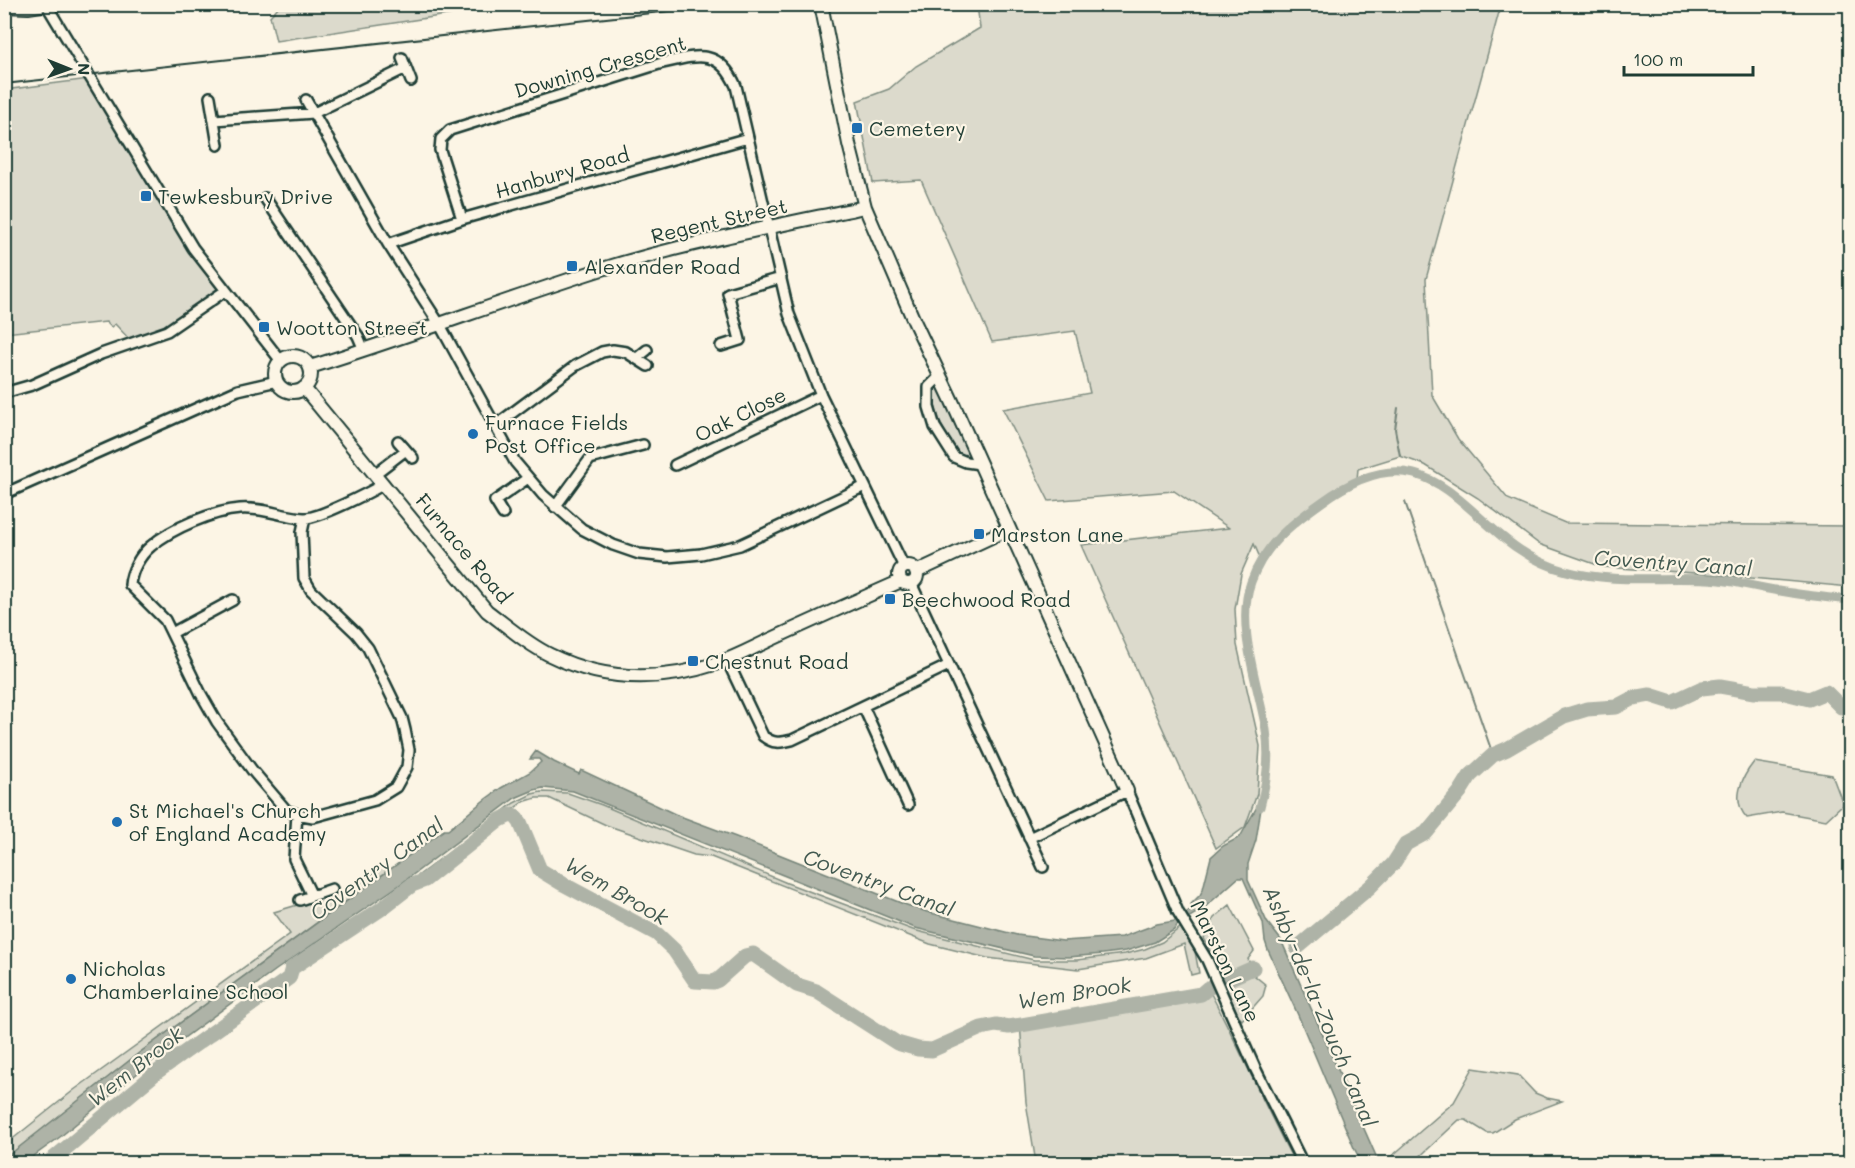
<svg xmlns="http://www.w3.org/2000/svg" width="1855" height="1168" font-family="Mali,sans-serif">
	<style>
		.green { fill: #dcdacc; stroke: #7e8c80; stroke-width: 1.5 }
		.water { fill: #aeb3a7; stroke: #758479; stroke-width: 1.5 }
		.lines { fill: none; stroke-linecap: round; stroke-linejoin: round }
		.stream { stroke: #758479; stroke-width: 2 }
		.canal { stroke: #aeb3a7; stroke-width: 9 }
		.river { stroke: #aeb3a7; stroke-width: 15 }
		.minor-casing { stroke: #1f3d34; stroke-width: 14 }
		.tertiary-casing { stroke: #1f3d34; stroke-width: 16 }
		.secondary-casing { stroke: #1f3d34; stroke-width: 18 }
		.minor { stroke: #fcf5e5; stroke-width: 9 }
		.tertiary { stroke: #fcf5e5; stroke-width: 12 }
		.secondary { stroke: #fcf5e5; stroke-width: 14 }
		.rail { stroke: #1f3d34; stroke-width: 2 }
		.poi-dot { fill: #1f6fb2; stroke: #fcf5e5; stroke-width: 2 }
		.labels { text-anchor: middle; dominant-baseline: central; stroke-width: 4.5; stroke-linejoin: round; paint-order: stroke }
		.street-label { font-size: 20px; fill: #1f3d34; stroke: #fcf5e5 }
		.poi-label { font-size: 20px; fill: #1f3d34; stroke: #fcf5e5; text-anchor: start }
		.water-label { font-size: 21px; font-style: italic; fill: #435a51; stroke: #fcf5e5 }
	</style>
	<rect width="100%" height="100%" fill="#fcf5e5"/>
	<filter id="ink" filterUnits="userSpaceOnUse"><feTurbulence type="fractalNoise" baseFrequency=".0167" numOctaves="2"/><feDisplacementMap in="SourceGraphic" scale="12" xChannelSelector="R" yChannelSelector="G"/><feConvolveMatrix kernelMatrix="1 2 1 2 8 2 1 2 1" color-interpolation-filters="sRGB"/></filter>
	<g filter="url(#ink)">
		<path class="green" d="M 281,4 L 512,4 L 512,5 L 276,41 L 270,16 Z
			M 977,5 L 1501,5 L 1426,279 L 1432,395 L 1458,439 L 1508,499 L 1565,523 L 1850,526 L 1850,587 L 1695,573 L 1603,567 L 1539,544 L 1478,498 L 1425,465 L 1400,456 L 1358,469 L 1357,479 L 1287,527 L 1261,560 L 1254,544 L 1241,574 L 1235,609 L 1237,645 L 1260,746 L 1257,794 L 1245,827 L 1216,848 L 1081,545 L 1229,528 L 1174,491 L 1049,501 L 1003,409 L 1090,393 L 1075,331 L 992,342 L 921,180 L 873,183 L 857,101 L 889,89 L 916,66 L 980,28 Z
			M 89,79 L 222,290 L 166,329 L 131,341 L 115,324 L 111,327 L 106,322 L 5,333 L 4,90 Z
			M 939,384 L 974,459 L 962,457 C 945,436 934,416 933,389 Z
			M 1754,762 L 1832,775 L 1843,804 L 1826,820 L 1782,812 L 1747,818 C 1731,801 1741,778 1754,762 Z
			M 541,792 L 568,793 L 602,805 L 787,883 L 913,930 L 1034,960 L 1077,960 L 1125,954 L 1145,949 L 1162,942 L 1181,927 L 1186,929 L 1194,946 L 1199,973 L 1191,975 L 1184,944 L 1146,958 L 1078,969 L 987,958 L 930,944 L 711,857 L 694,855 L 606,825 L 549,798 L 536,798 L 523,802 L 420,877 L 411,881 L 514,803 L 532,794 Z
			M 384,865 L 386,872 L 139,1053 L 5,1159 L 5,1145 L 74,1090 L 290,934 L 274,912 L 354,888 Z
			M 1230,905 L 1254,951 L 1248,959 L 1255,976 L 1266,985 L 1263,996 L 1242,1020 L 1239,1017 L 1204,938 L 1214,918 Z
			M 1208,988 C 1239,1046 1264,1106 1295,1163 L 1036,1163 L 1026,1102 L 1020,1023 L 1180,999 L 1201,994 Z
			M 1473,1068 L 1518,1075 L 1535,1093 L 1547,1098 L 1562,1101 L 1515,1119 L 1493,1133 L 1487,1133 L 1466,1120 L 1459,1120 L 1413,1163 L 1383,1163 L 1381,1158 L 1387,1159 L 1392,1156 L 1454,1102 Z"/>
		<path class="water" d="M 536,751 L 554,762 L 579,774 L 581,770 L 677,815 L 736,837 L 901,903 L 927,912 L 1017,935 L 1063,941 L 1122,937 L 1157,924 L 1175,921 L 1191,909 L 1191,904 L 1200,895 L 1203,889 L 1211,857 L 1223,846 L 1240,837 L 1263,796 L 1256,840 L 1248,864 L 1248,880 L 1267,922 L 1281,940 L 1376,1156 L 1377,1163 L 1362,1163 L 1354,1148 L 1298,1015 L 1268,950 L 1265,941 L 1263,923 L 1243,878 L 1238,878 L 1203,909 L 1178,924 L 1174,930 L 1155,942 L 1126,951 L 1103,954 L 1069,957 L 1034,956 L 915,928 L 573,791 L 543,788 L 534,790 L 515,798 L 398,886 L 276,970 L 150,1063 L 60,1137 L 24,1163 L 5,1163 L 4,1159 L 139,1053 L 444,830 L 448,830 L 483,801 L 501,788 L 530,772 L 541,762 L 539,759 L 530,759 Z"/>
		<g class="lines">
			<path class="stream" d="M 1398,408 L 1395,429 L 1400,456
				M 1405,502 L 1493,755"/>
			<path class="canal" d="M 1260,807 C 1267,782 1270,756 1266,730 C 1259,687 1235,625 1251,582 C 1264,545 1291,524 1322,502 C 1444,413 1466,546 1566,571 C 1619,585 1667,575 1720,580 C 1744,583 1768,590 1792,593 C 1811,596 1831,598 1850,600"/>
			<path class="river" d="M 1297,948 L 1370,887 L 1393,864 L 1406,844 L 1426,833 L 1460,792 L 1470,776 L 1493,755 L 1507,749 L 1564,716 L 1587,709 L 1616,707 L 1633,698 L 1650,695 L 1672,702 L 1702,688 L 1720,686 L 1754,692 L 1781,692 L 1809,699 L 1826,692 L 1841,707 L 1850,707
				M 47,1164 L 157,1072 L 289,978 L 292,968 L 381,909 L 412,885 L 425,880 L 500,820 L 510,815 L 516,817 L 520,822 L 540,870 L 563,884 L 657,934 L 674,950 L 695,981 L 713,982 L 718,980 L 745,956 L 753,954 L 797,985 L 816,991 L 897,1043 L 918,1049 L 932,1050 L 981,1028 L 996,1025 L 1009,1027 L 1201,994 L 1208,988 L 1253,968"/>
			<defs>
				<path id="minor" d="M 46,4 L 193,248 L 281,361
					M 402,58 L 411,81
					M 210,97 L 218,145
					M 306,100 L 388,244 L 440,325 L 515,462 L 543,495 L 582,529 L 613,545 L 639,554 L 667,557 L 701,554 L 740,545 L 865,486
					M 214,120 L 314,113 L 406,68
					M 265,198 L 358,336 L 364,350
					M 462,219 L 440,150 L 441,139 L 450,130 L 659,64 C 695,56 718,46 736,86 L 789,314 L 821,395 L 904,567
					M 388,244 L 462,219 L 748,138
					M 721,346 L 740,340 L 728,293 L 781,278
					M 637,358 L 647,350
					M 940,376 L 929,387 L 929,407 L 935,427 L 954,457 L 966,462 L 980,464
					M 4,393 L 32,385 L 101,354 L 167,331 L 225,291
					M 496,425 L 575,366 L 602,352 L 613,350 L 626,352 L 648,366
					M 398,441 L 413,458
					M 675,465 L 821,395
					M 376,473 L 406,450
					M 4,494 L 238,390 L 277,381
					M 555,507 L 590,459 L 643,445
					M 503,514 L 495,501 L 528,478
					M 305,518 L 302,532 L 304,578 L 311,590 L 356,633 L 368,648 L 402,718 L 405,730 L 409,750 L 407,767 L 396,787 L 375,800 L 313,817 L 297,814 L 286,810 L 252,770 L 217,722 L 201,694 L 165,620 L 130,585 C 131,571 140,555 151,546 C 172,528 213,511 240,509 C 262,507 283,517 304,518 C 318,519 370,492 384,484
					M 911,583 L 1043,867
					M 172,633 L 233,600
					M 727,660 L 763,736 C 773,744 780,743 792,740 L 949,665
					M 863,706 L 908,805
					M 297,814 L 294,859 L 312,896
					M 1029,838 L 1127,791 L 1178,912 L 1207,960 L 1255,1068 L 1303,1164
					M 300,900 L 332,889"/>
				<path id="tertiary" d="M 821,4 L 849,144 L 865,207 L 914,321 L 951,399 L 1127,791
					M275 374a18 18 0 1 1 36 0a18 18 0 1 1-36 0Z
					M 310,367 C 407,337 502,301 599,270 C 686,243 776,226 865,207
					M 304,388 L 487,611 C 507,626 527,644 550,655 C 605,682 661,682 718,663 C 737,657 754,647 772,639 C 815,619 858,600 901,581
					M899 575a9 9 0 1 1 18 0a9 9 0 1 1-18 0Z
					M 916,572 L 1008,529"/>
				<path id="secondary" d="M 4,5 L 28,6 L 41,4"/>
			</defs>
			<use href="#minor" class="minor-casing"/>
			<use href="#tertiary" class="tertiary-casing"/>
			<use href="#secondary" class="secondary-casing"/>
			<use href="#minor" class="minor"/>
			<use href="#tertiary" class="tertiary"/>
			<use href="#secondary" class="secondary"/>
			<path class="rail" d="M 4,84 L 734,4"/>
		</g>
	</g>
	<g class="poi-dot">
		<rect x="851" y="122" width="12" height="12" rx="3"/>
		<rect x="140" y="190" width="12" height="12" rx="3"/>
		<rect x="566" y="260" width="12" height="12" rx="3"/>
		<rect x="258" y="321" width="12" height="12" rx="3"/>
		<circle cx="473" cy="434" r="6"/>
		<rect x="973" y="528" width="12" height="12" rx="3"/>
		<rect x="884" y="593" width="12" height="12" rx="3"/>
		<rect x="687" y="655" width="12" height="12" rx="3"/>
		<circle cx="117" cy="822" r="6"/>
		<circle cx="71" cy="979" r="6"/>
	</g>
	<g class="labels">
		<g class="street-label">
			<text transform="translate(600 66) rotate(-16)">Downing Crescent</text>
			<text transform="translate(562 172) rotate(-16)">Hanbury Road</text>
			<text transform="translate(719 220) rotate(-13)">Regent Street</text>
			<text transform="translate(740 414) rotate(-26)">Oak Close</text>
			<text transform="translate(464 548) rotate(50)">Furnace Road</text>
			<text transform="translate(1226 961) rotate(64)">Marston Lane</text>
		</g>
		<g class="poi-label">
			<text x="869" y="128">Cemetery</text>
			<text x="158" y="196">Tewkesbury Drive</text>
			<text x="584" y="266">Alexander Road</text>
			<text x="276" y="327">Wootton Street</text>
			<text x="485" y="422">Furnace Fields<tspan x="485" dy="23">Post Office</tspan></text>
			<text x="991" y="534">Marston Lane</text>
			<text x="902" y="599">Beechwood Road</text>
			<text x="705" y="661">Chestnut Road</text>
			<text x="129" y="810">St Michael's Church<tspan x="129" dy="23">of England Academy</tspan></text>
			<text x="83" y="968">Nicholas<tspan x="83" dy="23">Chamberlaine School</tspan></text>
		</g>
		<g class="water-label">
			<text transform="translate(1673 562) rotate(4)">Coventry Canal</text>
			<text transform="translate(376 868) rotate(-36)">Coventry Canal</text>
			<text transform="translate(879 882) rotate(20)">Coventry Canal</text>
			<text transform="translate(617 890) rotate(30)">Wem Brook</text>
			<text transform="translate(1074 992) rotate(-9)">Wem Brook</text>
			<text transform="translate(1321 1006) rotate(67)">Ashby-de-la-Zouch Canal</text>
			<text transform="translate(135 1066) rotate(-38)">Wem Brook</text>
		</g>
	</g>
	<rect width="1855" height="1168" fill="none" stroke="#fcf5e5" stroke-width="24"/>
	<rect x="12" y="12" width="1831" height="1144" fill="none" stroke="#1f3d34" stroke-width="2" filter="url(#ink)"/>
	<g transform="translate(69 69) rotate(91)" stroke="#fcf5e5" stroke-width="4.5" paint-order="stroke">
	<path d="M0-4.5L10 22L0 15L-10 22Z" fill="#1f3d34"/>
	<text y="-9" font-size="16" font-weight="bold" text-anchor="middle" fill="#1f3d34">N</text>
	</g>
	<path d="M1624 66v9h129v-9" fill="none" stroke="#1f3d34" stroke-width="3"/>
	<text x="1633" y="66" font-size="18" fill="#1f3d34" stroke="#fcf5e5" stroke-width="4.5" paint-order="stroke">100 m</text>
</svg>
